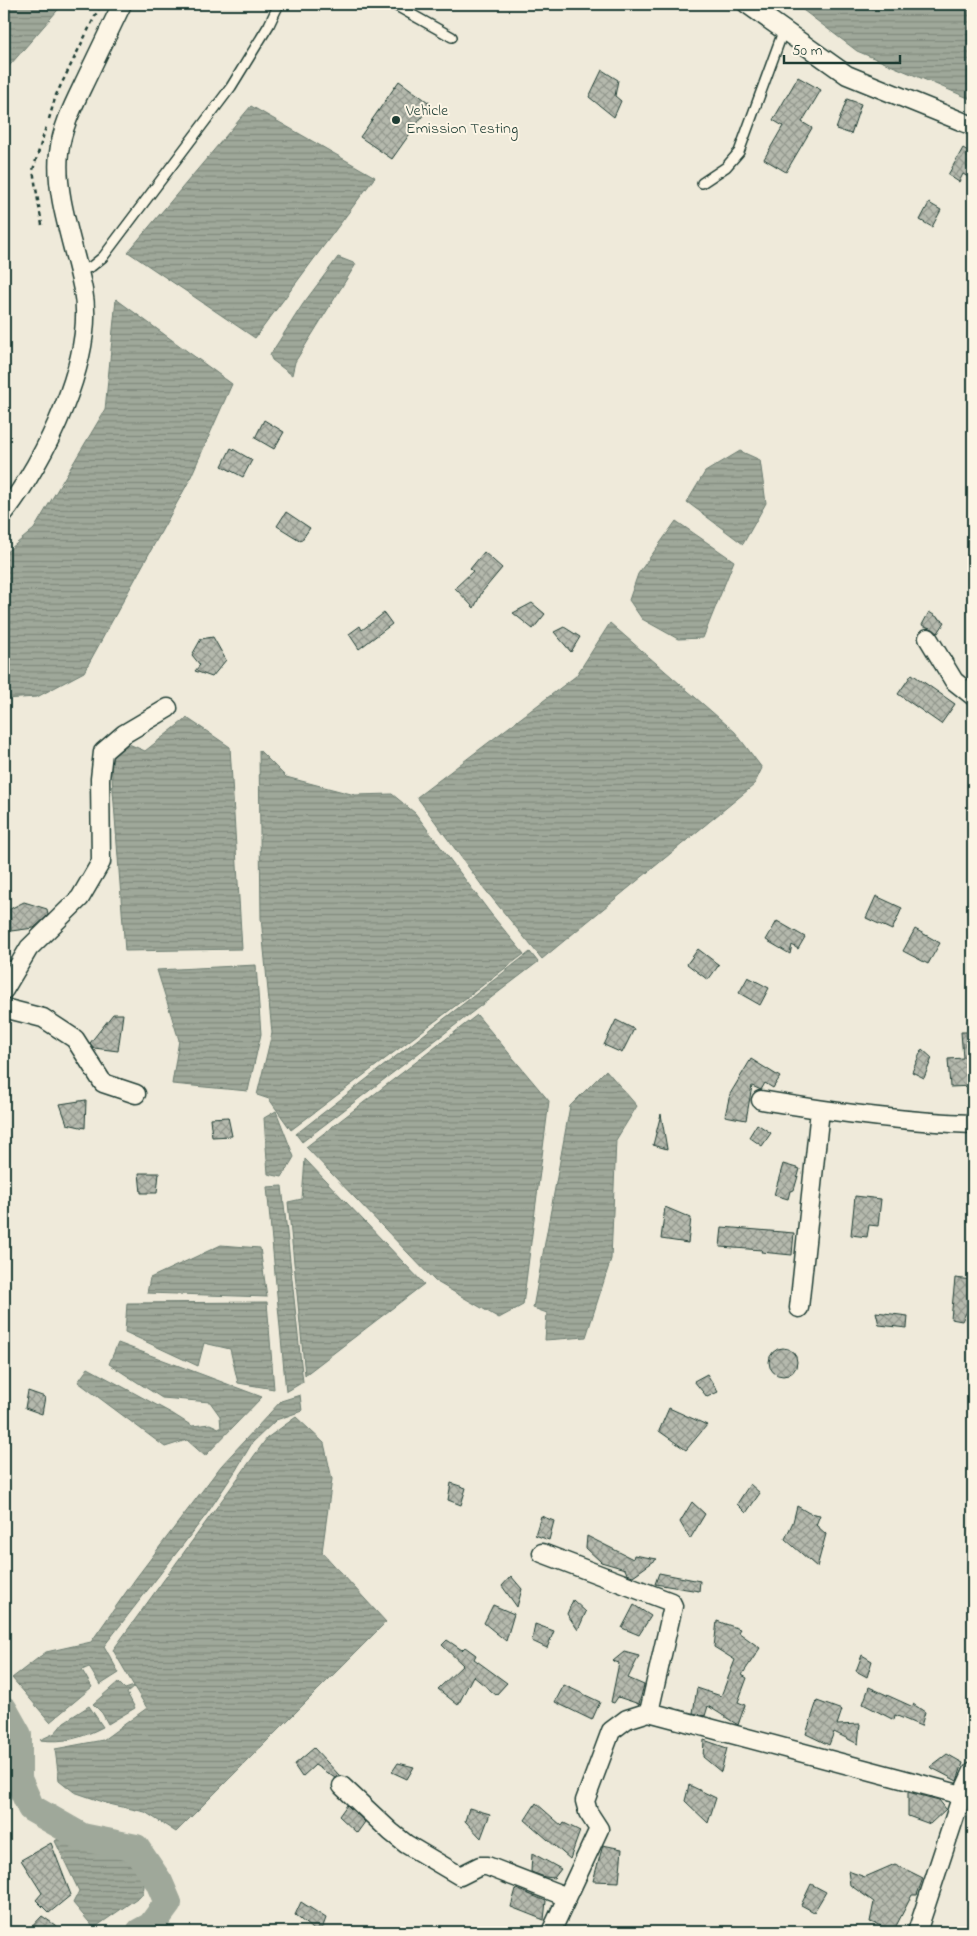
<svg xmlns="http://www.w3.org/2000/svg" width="977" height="1936" font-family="'Indie Flower',sans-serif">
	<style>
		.water { fill: url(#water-rules); stroke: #6c7d71 }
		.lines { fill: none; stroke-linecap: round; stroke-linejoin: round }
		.river { stroke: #9fa89a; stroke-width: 28 }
		.building { fill: url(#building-cross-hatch); stroke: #1f3d34 }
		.service-casing { stroke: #1f3d34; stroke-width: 12 }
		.minor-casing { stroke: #1f3d34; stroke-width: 21 }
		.path { stroke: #1f3d34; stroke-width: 2.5; stroke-dasharray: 4 4; stroke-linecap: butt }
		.service { stroke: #fcf5e5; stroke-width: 9 }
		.minor { stroke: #fcf5e5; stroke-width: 18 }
		.poi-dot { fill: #1f3d34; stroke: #fcf5e5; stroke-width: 2 }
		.labels { text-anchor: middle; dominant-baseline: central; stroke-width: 4; stroke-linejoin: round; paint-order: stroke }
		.poi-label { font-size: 16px; fill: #1f3d34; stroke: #fcf5e5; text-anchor: start }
	</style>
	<defs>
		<pattern id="water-rules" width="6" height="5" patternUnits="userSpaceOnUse" patternTransform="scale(1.25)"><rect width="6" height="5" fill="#9fa89a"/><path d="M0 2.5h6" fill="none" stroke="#818a7e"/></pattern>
		<pattern id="building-cross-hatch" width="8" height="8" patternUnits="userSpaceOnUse" patternTransform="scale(1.25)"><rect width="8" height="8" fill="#b5b9ad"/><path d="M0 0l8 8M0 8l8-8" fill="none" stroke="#93988e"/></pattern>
	</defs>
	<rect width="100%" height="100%" fill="#efeada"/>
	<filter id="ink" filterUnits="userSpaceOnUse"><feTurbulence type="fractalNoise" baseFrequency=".02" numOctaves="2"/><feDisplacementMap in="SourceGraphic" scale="10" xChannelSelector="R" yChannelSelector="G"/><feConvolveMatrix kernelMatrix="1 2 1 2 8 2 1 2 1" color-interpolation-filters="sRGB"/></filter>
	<g filter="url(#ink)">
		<path class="water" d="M 4,4 L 63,4 L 4,72 Z
			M 795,4 L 973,4 L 973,100 L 857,51 Z
			M 251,106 L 375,177 L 255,338 L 128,252 Z
			M 338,257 L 356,264 L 295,362 L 292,375 L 272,360 L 270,355 L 303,304 Z
			M 116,299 L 232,384 L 189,481 L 84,672 L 37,697 L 4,699 L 4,554 L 34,529 L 105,410 Z
			M 740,451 L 760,460 L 766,503 L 743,544 L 687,502 L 705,472 Z
			M 676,521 L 734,561 L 703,638 L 678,639 L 642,619 L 629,600 L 638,574 Z
			M 610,623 L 735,732 L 762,768 L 754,785 L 542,959 L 483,887 L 417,797 L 576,676 Z
			M 187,718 L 230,747 L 242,949 L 125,951 L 110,750 L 122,741 L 145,751 Z
			M 259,750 L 286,777 L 355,795 L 392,794 L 415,813 L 491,914 L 524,954 L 291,1130 L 269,1099 L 257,1095 L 272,1033 L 261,918 Z
			M 530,952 L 538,962 L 302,1142 L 296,1134 Z
			M 256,965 L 261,1034 L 248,1091 L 172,1084 L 179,1040 L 157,970 Z
			M 477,1015 L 549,1101 L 523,1305 L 499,1318 L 435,1281 L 306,1147 Z
			M 606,1070 L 637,1106 L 616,1140 L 611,1259 L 586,1337 L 545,1340 L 547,1313 L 533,1308 L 570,1106 Z
			M 276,1111 L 294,1157 L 282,1177 L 268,1174 L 264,1118 Z
			M 305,1159 L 424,1284 L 305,1375 L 288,1202 L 302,1199 Z
			M 282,1186 L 303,1382 L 286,1392 L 267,1187 Z
			M 221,1245 L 260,1248 L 267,1297 L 147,1293 L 150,1278 Z
			M 267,1302 L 274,1389 L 238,1383 L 230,1349 L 204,1343 L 198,1366 L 125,1332 L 127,1303 Z
			M 118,1343 L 262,1397 L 205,1456 L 187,1440 L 165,1447 L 78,1382 L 88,1368 L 173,1414 L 192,1426 L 210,1424 L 221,1429 L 220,1416 L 210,1402 L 162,1398 L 109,1364 Z
			M 300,1395 L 302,1411 L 276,1420 L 252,1443 L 236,1470 L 206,1515 L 104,1646 L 119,1673 L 100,1685 L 89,1667 L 82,1670 L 92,1687 L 50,1722 L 12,1678 L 46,1652 L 91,1642 L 136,1578 L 221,1466 L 281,1401 Z
			M 296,1417 L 324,1443 L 332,1479 L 322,1552 L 386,1622 L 176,1832 L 145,1812 L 109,1804 L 74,1792 L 59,1780 L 55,1749 L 103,1740 L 147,1708 L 134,1687 L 127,1693 L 135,1708 L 108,1724 L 102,1713 L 93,1704 L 118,1682 L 125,1689 L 134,1686 L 113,1650 L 267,1438 Z
			M 89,1706 L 103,1727 C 81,1738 65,1743 40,1740 L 55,1733 L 64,1722 Z
			M 61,1837 L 130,1856 L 145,1878 L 143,1894 L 94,1928 L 73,1903 L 79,1891 L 55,1841 Z"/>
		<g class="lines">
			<path class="river" d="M 4,1710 L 18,1735 L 18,1779 L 31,1808 L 82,1837 L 136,1848 L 159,1882 L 168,1903 L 151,1926 L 140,1932"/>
		</g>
		<path class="building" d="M 602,70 L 618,80 L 615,96 L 621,101 L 614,117 L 589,97 Z
			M 798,77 L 821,90 L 802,122 L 812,128 L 786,172 L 764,159 L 783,126 L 773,120 Z
			M 399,81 L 431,104 L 392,159 L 360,137 Z
			M 847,99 L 861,104 L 851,134 L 836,129 Z
			M 963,148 L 973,154 L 973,168 L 968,177 L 963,174 L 959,182 L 948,175 Z
			M 929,203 L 941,210 L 932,227 L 920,220 Z
			M 264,420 L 284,432 L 274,449 L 255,438 Z
			M 231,448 L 252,460 L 243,477 L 222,466 Z
			M 286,512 L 310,528 L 301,541 L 277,526 Z
			M 484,552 L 502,568 L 482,592 L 474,608 L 455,588 L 473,571 L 470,569 Z
			M 532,603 L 545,614 L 533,629 L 513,613 Z
			M 929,612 L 945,622 L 938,633 L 933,629 L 922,625 Z
			M 384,613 L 392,624 L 359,649 L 349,634 L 360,626 L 362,630 Z
			M 564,627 L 580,637 L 571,652 L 554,632 Z
			M 213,637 L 226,660 L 212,677 L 195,671 L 200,665 L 192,655 L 201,639 Z
			M 912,674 L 955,704 L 941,724 L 898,694 Z
			M 876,896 L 902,908 L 892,930 L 866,918 Z
			M 24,902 L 47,909 L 48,915 L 34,928 L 11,931 L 10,909 Z
			M 777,921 L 805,937 L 798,949 L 792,945 L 790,954 L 766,940 Z
			M 915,929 L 940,943 L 928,964 L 903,951 Z
			M 698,949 L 719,965 L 708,980 L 687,964 Z
			M 748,977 L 769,988 L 760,1005 L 739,993 Z
			M 113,1014 L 123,1014 L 118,1051 L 94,1048 L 90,1043 Z
			M 616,1020 L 634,1029 L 622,1053 L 604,1045 Z
			M 961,1032 L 973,1032 L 973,1086 L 950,1087 L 948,1059 L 963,1058 Z
			M 922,1049 L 932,1058 L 924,1078 L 912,1072 Z
			M 751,1059 L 780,1077 L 773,1088 L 765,1083 L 761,1090 L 752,1086 L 746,1120 L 725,1116 L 730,1094 Z
			M 86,1100 L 85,1128 L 67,1124 L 60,1104 Z
			M 661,1114 L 667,1149 L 653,1145 Z
			M 228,1117 L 232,1136 L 212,1137 L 210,1118 Z
			M 757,1124 L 771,1133 L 762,1146 L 749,1137 Z
			M 783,1164 L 800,1169 L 794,1190 L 790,1191 L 788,1199 L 774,1195 Z
			M 139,1173 L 159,1173 L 157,1193 L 141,1193 Z
			M 855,1196 L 881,1199 L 878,1226 L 869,1225 L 867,1237 L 851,1235 Z
			M 665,1207 L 691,1218 L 688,1243 L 661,1239 Z
			M 722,1227 L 794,1233 L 792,1255 L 761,1252 L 762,1250 L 720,1247 Z
			M 955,1278 L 972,1280 L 970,1305 L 962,1321 L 951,1319 Z
			M 876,1312 L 908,1316 L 907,1328 L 879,1325 Z
			M769 1362a14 14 0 1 1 28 0a14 14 0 1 1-28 0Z
			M 707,1374 L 718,1392 L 707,1397 L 694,1381 Z
			M 28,1391 L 45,1397 L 42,1414 L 25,1408 Z
			M 669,1408 L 707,1425 L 686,1450 L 659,1431 Z
			M 451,1483 L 466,1488 L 461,1505 L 448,1500 Z
			M 750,1484 L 760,1493 L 746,1513 L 737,1504 Z
			M 692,1502 L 705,1514 L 690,1539 L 680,1522 Z
			M 797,1506 L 809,1513 L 820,1515 L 816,1525 L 826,1534 L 817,1567 L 785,1539 L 793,1522 Z
			M 541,1516 L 554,1521 L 549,1540 L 535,1535 Z
			M 587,1536 L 633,1559 L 634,1555 L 657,1559 L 633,1576 L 627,1574 L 625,1569 L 601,1562 L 586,1548 Z
			M 659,1573 L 700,1581 L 699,1591 L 655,1584 Z
			M 511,1576 L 522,1589 L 517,1607 L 502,1586 Z
			M 573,1600 L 586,1612 L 578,1630 L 567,1614 Z
			M 493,1605 L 514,1614 L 506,1641 L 484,1623 Z
			M 634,1605 L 651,1616 L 639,1635 L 622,1628 Z
			M 717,1621 L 740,1629 L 738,1632 L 760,1648 L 742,1675 L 747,1678 L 738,1702 L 745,1705 L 738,1725 L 708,1706 L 705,1716 L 693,1713 L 697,1688 L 721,1696 L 735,1660 L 714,1647 Z
			M 535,1624 L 554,1631 L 547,1648 L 532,1641 Z
			M 447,1640 L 462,1650 L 465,1647 L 476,1655 L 474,1659 L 507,1683 L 496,1695 L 473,1676 L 458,1705 L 438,1689 L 463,1665 L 442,1645 Z
			M 624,1652 L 639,1656 L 628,1678 L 644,1685 L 639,1704 L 618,1697 L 614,1703 L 611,1702 L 619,1663 L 613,1661 Z
			M 862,1655 L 872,1661 L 867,1677 L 856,1671 Z
			M 564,1685 L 600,1702 L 592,1720 L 555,1702 Z
			M 869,1687 L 911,1706 L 913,1704 L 925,1712 L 921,1726 L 895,1715 L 894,1720 L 863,1704 Z
			M 817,1701 L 842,1710 L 837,1725 L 860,1724 L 858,1744 L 834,1732 L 829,1745 L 806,1734 Z
			M 704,1740 L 727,1748 L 721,1772 L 703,1757 Z
			M 314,1748 L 339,1775 L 338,1776 L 335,1778 L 315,1765 L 302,1777 L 294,1765 Z
			M 947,1754 L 963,1763 L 957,1781 L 930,1767 Z
			M 398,1763 L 414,1767 L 407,1779 L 392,1772 Z
			M 689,1785 L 716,1798 L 708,1823 L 685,1801 Z
			M 908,1792 L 939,1800 L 946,1809 L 930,1824 L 908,1816 Z
			M 536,1803 L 562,1826 L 564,1823 L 580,1831 L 570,1859 L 525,1820 Z
			M 347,1805 L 365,1822 L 357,1833 L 339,1816 Z
			M 469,1808 L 490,1814 L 481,1838 L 465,1821 Z
			M 51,1843 L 71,1895 L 49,1913 L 36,1900 L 42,1893 L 21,1860 Z
			M 603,1845 L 622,1849 L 619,1882 L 593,1881 Z
			M 532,1853 L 561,1869 L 554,1878 L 545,1877 L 531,1872 Z
			M 895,1864 L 923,1878 L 917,1895 L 912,1895 L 894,1930 L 870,1922 L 874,1902 L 850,1885 L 848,1871 L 865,1877 Z
			M 811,1884 L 826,1892 L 814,1912 L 801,1905 Z
			M 516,1889 L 546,1901 L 544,1920 L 511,1907 Z
			M 301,1902 L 326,1918 L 321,1932 L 316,1932 L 295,1915 Z
			M 42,1916 L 65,1932 L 27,1932 Z"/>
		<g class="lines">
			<defs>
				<path id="service" d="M 393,4 L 452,37
					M 702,183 L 726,167 L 739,152 L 784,29
					M 79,272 L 92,266 L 103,257 L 231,87 L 269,25 L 279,4"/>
				<path id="minor" d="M 747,4 L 847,75 L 973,126
					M 4,513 C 45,461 96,357 83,290 C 75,248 54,195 59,153 C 62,126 75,102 86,79 C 98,54 110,29 122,4
					M 928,638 L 954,681 L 973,696
					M 4,990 L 29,948 L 80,898 L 101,862 L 100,779 L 103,752 L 124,734 L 168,708
					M 4,1008 L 43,1018 L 75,1039 L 103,1083 L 136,1094
					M 761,1100 C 832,1112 902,1122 973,1124
					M 799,1308 L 820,1110
					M 542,1553 L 671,1602 L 673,1606 L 649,1712
					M 342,1786 L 391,1832 L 406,1844 L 460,1876 L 480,1866 L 487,1866 L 567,1897
					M 551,1932 L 599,1829 L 588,1812 L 585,1801 L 611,1731 L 627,1719 L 649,1712 L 962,1795
					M 917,1932 L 962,1795 L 973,1771"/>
			</defs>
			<use href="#service" class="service-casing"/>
			<use href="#minor" class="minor-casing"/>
			<path class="path" d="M 49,119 L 56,95 L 101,4
				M 42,225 L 33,170 L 46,127"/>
			<use href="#service" class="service"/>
			<use href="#minor" class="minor"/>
		</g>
	</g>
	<circle class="poi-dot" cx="396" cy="120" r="5"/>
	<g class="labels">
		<g class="poi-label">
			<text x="406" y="111">Vehicle<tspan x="406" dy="18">Emission Testing</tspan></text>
		</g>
	</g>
	<rect width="977" height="1936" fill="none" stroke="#fcf5e5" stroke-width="20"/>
	<rect x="10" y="10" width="957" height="1916" fill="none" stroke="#1f3d34" stroke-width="2" filter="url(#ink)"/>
	<path d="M784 55v8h116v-8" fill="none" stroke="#1f3d34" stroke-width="2.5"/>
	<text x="792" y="55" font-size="15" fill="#1f3d34" stroke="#fcf5e5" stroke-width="4" paint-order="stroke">50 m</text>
</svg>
